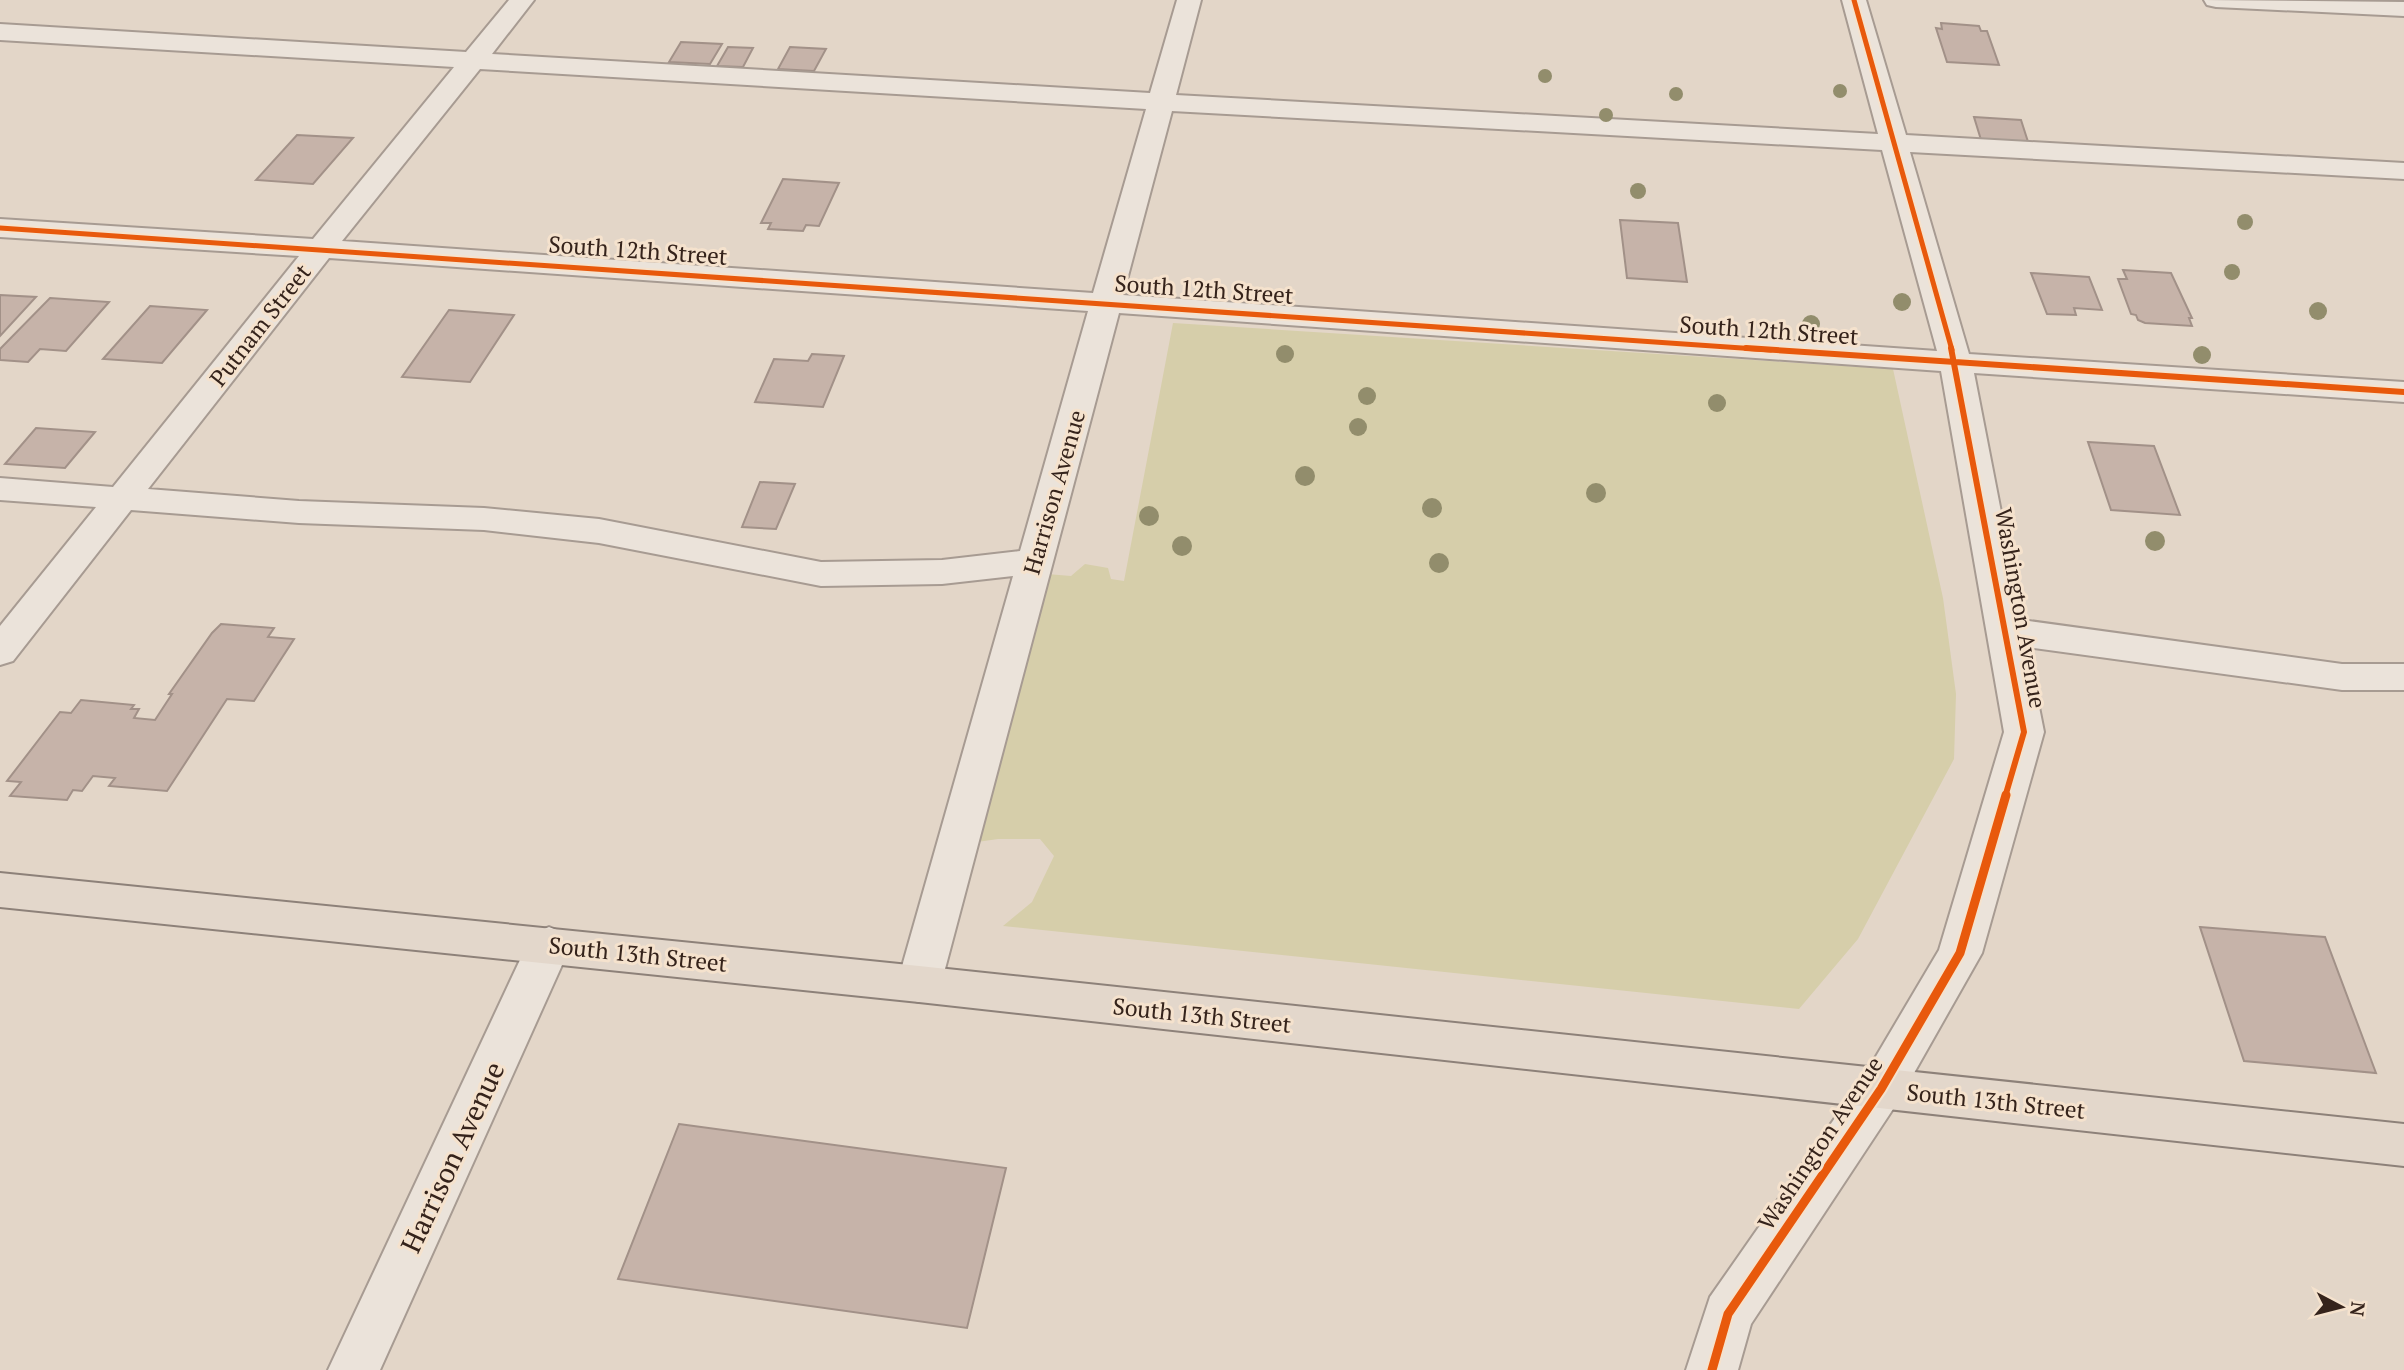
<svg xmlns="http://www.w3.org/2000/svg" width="2404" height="1370" font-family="'PT Serif',serif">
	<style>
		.green { fill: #d6ceaa }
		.building { fill: #c6b3a9; stroke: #a29188; stroke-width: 2 }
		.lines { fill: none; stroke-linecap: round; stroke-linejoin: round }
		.minor-casing { stroke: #a79b92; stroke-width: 4 }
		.major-casing { stroke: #8d8179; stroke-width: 4 }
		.minor { fill: #ebe3da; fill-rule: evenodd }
		.major { fill: #e3d7cb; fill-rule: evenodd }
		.cycleway-far2-casing { stroke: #f5e2cd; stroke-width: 9 }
		.cycleway-far1-casing { stroke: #f5e2cd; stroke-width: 10 }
		.cycleway-casing { stroke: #f5e2cd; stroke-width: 13 }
		.cycleway-far2 { stroke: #e8590c; stroke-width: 5 }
		.cycleway-far1 { stroke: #e8590c; stroke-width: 6 }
		.cycleway { stroke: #e8590c; stroke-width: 9 }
		.tree { fill: #928d6c }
		.labels { text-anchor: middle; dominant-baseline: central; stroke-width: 6; stroke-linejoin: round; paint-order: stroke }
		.street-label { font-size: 23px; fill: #35231b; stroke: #f5e2cd }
		.near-street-label { font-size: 28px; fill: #35231b; stroke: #f5e2cd }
	</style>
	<rect width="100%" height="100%" fill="#e3d6c8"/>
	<path class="green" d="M 1173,323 L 1893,369 L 1943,598 L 1956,694 L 1954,759 L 1858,939 L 1799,1009 L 1003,926 L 1032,902 L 1054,856 L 1040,839 L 998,839 L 977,842 L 1047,574 L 1071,576 L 1085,564 L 1108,568 L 1111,579 L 1124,581 Z"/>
	<path class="building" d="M 1941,23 L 1979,26 L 1981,31 L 1987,31 L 1999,65 L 1947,62 L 1936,28 L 1942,29 Z
		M 681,42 L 722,44 L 710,64 L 669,62 Z
		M 728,47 L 753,48 L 743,67 L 717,66 Z
		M 790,47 L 826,49 L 814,71 L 778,69 Z
		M 1974,117 L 2021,120 L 2029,145 L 1982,143 Z
		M 297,135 L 353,138 L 313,184 L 256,180 Z
		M 783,179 L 839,183 L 819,226 L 806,225 L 803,231 L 768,229 L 771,223 L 761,223 Z
		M 1620,220 L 1678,223 L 1687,282 L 1627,278 Z
		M 2123,270 L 2171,273 L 2192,318 L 2189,318 L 2192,326 L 2145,323 L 2138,320 L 2136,315 L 2131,314 L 2118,279 L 2127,279 Z
		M 2031,273 L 2089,277 L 2102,310 L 2074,308 L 2076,315 L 2047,314 Z
		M 0,295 L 36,297 L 0,336 Z
		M 50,298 L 109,302 L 66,351 L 40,349 L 28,362 L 0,360 L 0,349 Z
		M 150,306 L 207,310 L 162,363 L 103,359 Z
		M 449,310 L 514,315 L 470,382 L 402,377 Z
		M 812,354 L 844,356 L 823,407 L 755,402 L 774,359 L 808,361 Z
		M 36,428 L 95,432 L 65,468 L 5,464 Z
		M 2088,442 L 2154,446 L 2180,515 L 2111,510 Z
		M 760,482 L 795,484 L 776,529 L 742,527 Z
		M 221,624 L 274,628 L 268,637 L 294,639 L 254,701 L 227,699 L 167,791 L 109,786 L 115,778 L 93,776 L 82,791 L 73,790 L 67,800 L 10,796 L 21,782 L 7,781 L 60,712 L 71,713 L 81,700 L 134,705 L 131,709 L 139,709 L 134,718 L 155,720 L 172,694 L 169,694 L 212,633 Z
		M 2200,927 L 2325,937 L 2376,1073 L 2244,1061 Z
		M 679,1124 L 1006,1168 L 967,1328 L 618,1279 Z"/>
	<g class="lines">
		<defs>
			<path id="minor" d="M 509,0 L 534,0 L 492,54 L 1150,93 L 1177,0 L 1201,0 L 1176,95 L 1878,134 L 1842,0 L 1866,0 L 1906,135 L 2404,163 L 2404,179 L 1910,152 L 1969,354 L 2404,382 L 2404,402 L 1974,373 L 2022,620 L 2342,664 L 2404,664 L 2404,690 L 2342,690 L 2027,647 L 2044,732 L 1982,953 L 1897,1103 L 1751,1324 L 1738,1370 L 1686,1370 L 1710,1297 L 1865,1075 L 1939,950 L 2004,732 L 1941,371 L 1119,313 L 941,984 L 935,997 L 919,1002 L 903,997 L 897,984 L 1013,576 L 942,584 L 821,586 L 599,543 L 484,530 L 299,523 L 131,510 L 13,661 L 0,665 L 0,626 L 96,507 L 0,500 L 0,478 L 113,487 L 299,256 L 0,237 L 0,219 L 313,239 L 454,67 L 0,40 L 0,24 L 466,52 ZM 480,69 L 1146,109 L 1093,293 L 342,241 ZM 1172,111 L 1882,150 L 1937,351 L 1123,295 ZM 329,258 L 1088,311 L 1020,551 L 942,560 L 821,562 L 599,519 L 484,508 L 299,501 L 148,489 Z
				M 2204,0 L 2404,2 L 2404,16 L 2216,7 L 2207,5 Z
				M 549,927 L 564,933 L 571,945 L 380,1370 L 328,1370 L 527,945 L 534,933 Z"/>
			<path id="major" d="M 0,873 L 919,966 L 2404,1124 L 2404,1166 L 919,1002 L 0,907 Z"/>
		</defs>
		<use href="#minor" class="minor-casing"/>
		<use href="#major" class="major-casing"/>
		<use href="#minor" class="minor"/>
		<use href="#major" class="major"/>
		<defs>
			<path id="cycleway-far2" d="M 1854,0 L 1952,350
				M 0,228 L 1771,350"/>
			<path id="cycleway-far1" d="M 1746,348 L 2404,392
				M 1951,348 L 2024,732 L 2005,797"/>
			<path id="cycleway" d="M 1712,1370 L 1728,1314 L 1881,1089 L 1960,953 L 2006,795"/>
		</defs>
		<use href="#cycleway-far2" class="cycleway-far2-casing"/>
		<use href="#cycleway-far1" class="cycleway-far1-casing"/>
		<use href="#cycleway" class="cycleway-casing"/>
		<use href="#cycleway-far2" class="cycleway-far2"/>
		<use href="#cycleway-far1" class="cycleway-far1"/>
		<use href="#cycleway" class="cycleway"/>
	</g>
	<g class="tree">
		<circle cx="1545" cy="76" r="7"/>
		<circle cx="1840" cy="91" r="7"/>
		<circle cx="1676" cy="94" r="7"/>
		<circle cx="1606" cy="115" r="7"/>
		<circle cx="1638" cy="191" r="8"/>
		<circle cx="2245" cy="222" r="8"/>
		<circle cx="2232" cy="272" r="8"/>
		<circle cx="1902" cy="302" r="9"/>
		<circle cx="2318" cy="311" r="9"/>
		<circle cx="1811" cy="324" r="9"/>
		<circle cx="1285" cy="354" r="9"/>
		<circle cx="2202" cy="355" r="9"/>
		<circle cx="1367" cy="396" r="9"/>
		<circle cx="1717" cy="403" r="9"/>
		<circle cx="1358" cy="427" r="9"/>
		<circle cx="1305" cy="476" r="10"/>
		<circle cx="1596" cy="493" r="10"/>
		<circle cx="1432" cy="508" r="10"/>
		<circle cx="1149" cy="516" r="10"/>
		<circle cx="2155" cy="541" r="10"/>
		<circle cx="1182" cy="546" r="10"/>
		<circle cx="1439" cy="563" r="10"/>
	</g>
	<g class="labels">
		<g class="street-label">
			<text transform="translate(638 250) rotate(4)">South 12th Street</text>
			<text transform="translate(1204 289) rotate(4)">South 12th Street</text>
			<text transform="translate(260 325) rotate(-52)">Putnam Street</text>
			<text transform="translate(1769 330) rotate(4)">South 12th Street</text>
			<text transform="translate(1054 492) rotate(-74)">Harrison Avenue</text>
			<text transform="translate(2021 608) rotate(80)">Washington Avenue</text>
			<text transform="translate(638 954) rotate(6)">South 13th Street</text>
			<text transform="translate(1202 1015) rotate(6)">South 13th Street</text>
			<text transform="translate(1996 1101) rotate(6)">South 13th Street</text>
			<text transform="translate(1820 1143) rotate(-56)">Washington Avenue</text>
		</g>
		<g class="near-street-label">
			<text transform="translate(452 1157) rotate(-65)">Harrison Avenue</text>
		</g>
	</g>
	<g transform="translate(2341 1307) rotate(97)" stroke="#f5e2cd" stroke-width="5" paint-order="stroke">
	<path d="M0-5L12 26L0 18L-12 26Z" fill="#35231b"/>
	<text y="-10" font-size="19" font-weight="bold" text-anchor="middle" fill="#35231b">N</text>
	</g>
</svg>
